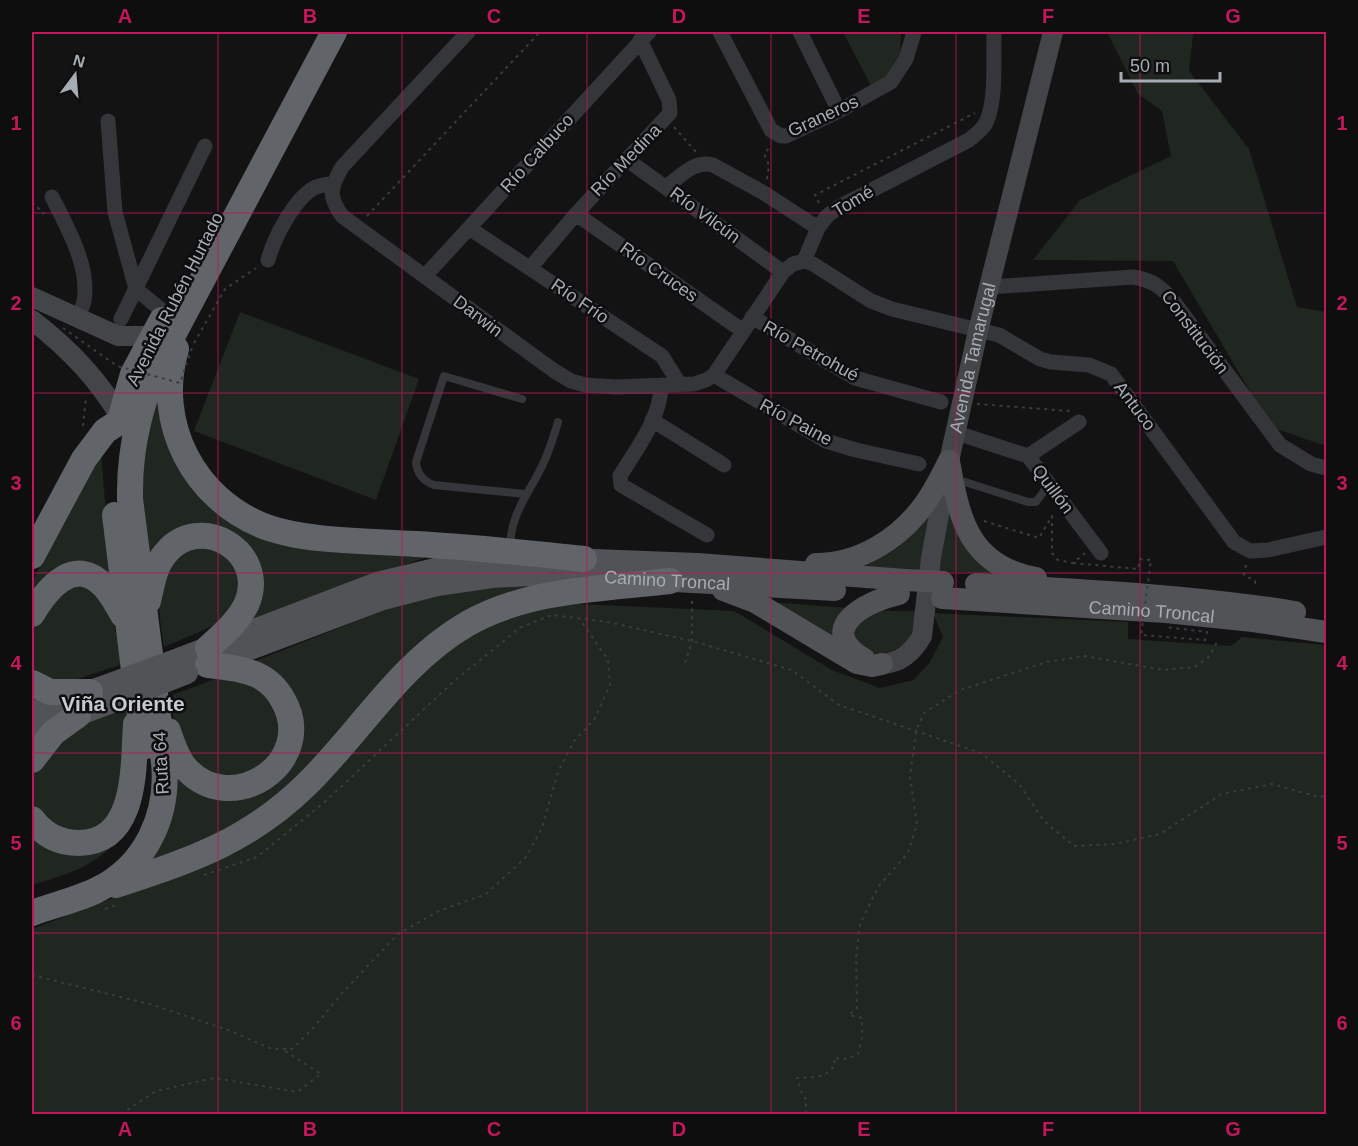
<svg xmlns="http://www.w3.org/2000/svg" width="1358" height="1146" font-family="Arial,sans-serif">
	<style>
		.green { fill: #202620 }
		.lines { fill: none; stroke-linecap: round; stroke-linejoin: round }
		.path { stroke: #3a3c3f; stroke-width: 2; stroke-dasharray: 3 4.5; stroke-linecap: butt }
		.lane { stroke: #343639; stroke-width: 8 }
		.street { stroke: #343639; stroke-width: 15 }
		.secondary { stroke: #434548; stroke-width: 20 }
		.primary { stroke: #515357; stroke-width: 22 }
		.highway { stroke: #616469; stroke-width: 26 }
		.path-bridge { stroke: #3a3c3f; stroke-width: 2; stroke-dasharray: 3 4.5; stroke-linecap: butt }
		.primary-bridge { stroke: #515357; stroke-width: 22 }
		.grid { fill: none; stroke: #c2185b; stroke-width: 1.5; stroke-opacity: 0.55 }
		.labels { text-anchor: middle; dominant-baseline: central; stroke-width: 5; stroke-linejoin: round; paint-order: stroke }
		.street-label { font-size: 18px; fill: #a6acb3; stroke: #0e0e0f }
		.quarter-label { font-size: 21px; font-weight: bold; fill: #c6cacf; stroke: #0e0e0f }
		.neatline { fill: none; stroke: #c2185b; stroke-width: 2 }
		.grid-label { font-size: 20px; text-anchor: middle; font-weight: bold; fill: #c2185b }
	</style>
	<rect width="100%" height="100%" fill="#131314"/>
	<path class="green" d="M 843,32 L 901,32 L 900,60 L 889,77 L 871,86 Z
		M 1107,32 L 1191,32 L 1193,35 L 1189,71 L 1249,149 L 1297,307 L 1326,312 L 1326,446 L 1271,427 L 1173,261 L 1033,260 L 1080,200 L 1171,156 L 1162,111 L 1138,94 Z
		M 240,312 L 419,379 L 376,500 L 194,431 Z
		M 165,367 L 207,503 L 436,554 L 347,584 L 250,622 L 233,535 L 148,562 L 140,483 L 144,435 Z
		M 101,454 L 112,583 L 50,575 L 34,588 L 32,593 L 32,582 L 77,490 Z
		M 935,499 L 922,572 L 836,566 Z
		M 952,499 L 1002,574 L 937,571 Z
		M 185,544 L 212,545 L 242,569 L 232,615 L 204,630 L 164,647 C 161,627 154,590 165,571 C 171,562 179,553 185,544 Z
		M 80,581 L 110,607 L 123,664 L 59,685 L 32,673 L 32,633 L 39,613 Z
		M 574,583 L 474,611 L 298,782 L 240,828 L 137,872 L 172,761 L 230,793 L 299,743 L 245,665 L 412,599 L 489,587 Z
		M 769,602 L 850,608 L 842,646 Z
		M 556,603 L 734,611 L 832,670 L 880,688 L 914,680 L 930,662 L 943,637 L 933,613 L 1128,622 L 1128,639 L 1231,646 L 1242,637 L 1326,645 L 1326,1114 L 32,1114 L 32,929 L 220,857 L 300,805 L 423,674 L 455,643 L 487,624 Z
		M 865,611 L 917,611 L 915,631 L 905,644 L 891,652 L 874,654 L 855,645 L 851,634 Z
		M 218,678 L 243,680 L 266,689 L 287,725 L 268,768 L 224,778 L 204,769 L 189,755 L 178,738 L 169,696 Z
		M 132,707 L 130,778 L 103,830 L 70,834 L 38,812 L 32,801 L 33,767 L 67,728 Z
		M 32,836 L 121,837 C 95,867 68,874 32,885 Z"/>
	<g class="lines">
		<path class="path" d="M 674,127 L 696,152
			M 767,179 L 769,165 L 764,154 L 770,147
			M 32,202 L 44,214
			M 819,203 L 815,195 L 975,113
			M 367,216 L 540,32
			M 194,343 L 225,289 L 256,268
			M 977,404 L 1070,411
			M 83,426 L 86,396
			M 984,521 L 1039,538 L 1052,516 L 1052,553 L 1058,560 L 1073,563 L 1085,553
			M 1246,565 L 1244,575 L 1255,581 L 1255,588
			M 685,663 L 692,641 L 692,600
			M 204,875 L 257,857 L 327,800 L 453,682 L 521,627 L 552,615 L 608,622 L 692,641 L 792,670 L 839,705 L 981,753 L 1019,784 L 1044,821 L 1074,846 L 1115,844 L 1160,834 L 1222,794 L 1272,784 L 1319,797 L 1326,796
			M 105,909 L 116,905
			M 32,975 L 153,1005 L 228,1030 L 272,1049 L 292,1049 L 314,1027 L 343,992 L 398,934 L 439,911 L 486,894 L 526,857 L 542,828 L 558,772 L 574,741 L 594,720 L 610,685 L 608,660 L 579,618
			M 121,1114 L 156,1091 L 214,1078 L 297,1092 L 321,1074 L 282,1049
			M 806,1114 L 805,1109 L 807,1101 L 802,1093 L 797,1078 C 813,1077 825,1079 835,1065 L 834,1058 L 844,1059 L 858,1055 L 862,1038 L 862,1018 L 849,1015 L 857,1008 L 856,958 L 860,924 L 878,887 L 908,853 L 917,824 L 910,777 L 916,731 L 924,713 L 960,690 L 1047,662 L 1085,656 L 1163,670 L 1195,667 L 1210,656 L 1217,642"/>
		<path class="lane" d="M 522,399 L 444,376 L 416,462 C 417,474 423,481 434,485 L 525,494
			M 965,482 L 1028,502 L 1036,502 L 1049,484
			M 510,547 C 511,514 526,498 540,470 C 548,455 553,439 558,422"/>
		<path class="street" d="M 468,32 L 342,167 C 330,188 328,196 342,216 L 553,370 L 571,381 L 585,385 L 616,387 L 694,384 L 706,380 L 714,375 L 783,272 L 793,264 L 804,261 L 818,228 L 827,216 L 839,207 L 969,140 C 975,135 982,130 986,123 C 997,99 993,58 994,32
			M 720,32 L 771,130 L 781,136 L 786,136 L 839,111 L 891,82 L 906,59 L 914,32
			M 800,32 L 839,111
			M 108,121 L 115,212 L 136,289 L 165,313
			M 626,159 L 783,272
			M 666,187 C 681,176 694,160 713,165 L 764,193 L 818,228
			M 52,197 C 67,227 90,266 84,301 C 83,307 79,313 77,319
			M 576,214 L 743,331
			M 469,228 L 662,356 L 680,385
			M 268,260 C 274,238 294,199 314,188 C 319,185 327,185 333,183
			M 804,261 L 813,264 L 871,301 L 892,309 L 999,335 L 1040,359 L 1051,362 L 1089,365 L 1111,374 L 1234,542 L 1250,551 L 1268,550 L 1326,537
			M 530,268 L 576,214 L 670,113 L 669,100 L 640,40
			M 425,276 L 649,32
			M 990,287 L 1133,277 C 1152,280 1162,287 1174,302 L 1280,445 L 1311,464 L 1326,468
			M 752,317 L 855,378 L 941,402
			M 121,319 L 205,146
			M 714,375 L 826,441 L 856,450 L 919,464
			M 661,385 C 661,418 637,448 620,476 L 621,485 L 707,535
			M 652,420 L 724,465
			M 957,433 L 1028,456 L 1101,553
			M 1028,456 L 1079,422"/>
		<g class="secondary">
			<path d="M 32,297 L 118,336 L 153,336"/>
			<path d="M 32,320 C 67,347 98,378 120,417"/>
			<path id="s1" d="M 882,664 C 901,663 913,652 922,636 L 931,558 L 949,461 L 978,331 L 1053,32"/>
		</g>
		<g class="primary">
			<path d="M 949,461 C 959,519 969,566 1036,578"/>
			<path d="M 568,559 L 697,564 L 905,580"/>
			<path d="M 816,564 C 860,564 901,538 926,502 C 935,489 942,475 949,461"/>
			<path d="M 976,584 C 1083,590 1190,595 1295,612"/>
			<path d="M 723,590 L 755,602 L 857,663 L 872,666 L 882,664"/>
			<path id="s2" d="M 942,598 L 1166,612 L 1253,621 L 1326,632"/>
			<path d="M 181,658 L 377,583 L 456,564 L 508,559"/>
			<path d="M 864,659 C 814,629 866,601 899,594"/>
			<path id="s3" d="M 205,666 L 383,599 L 437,585 L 492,577 L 549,574 L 835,590"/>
			<path d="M 32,712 L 124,679"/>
			<path d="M 32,732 L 126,697"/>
		</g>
		<path class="highway" d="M 176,349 C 154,423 194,500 266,527 C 307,542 372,541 416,544 C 472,547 528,553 584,559
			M 121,416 L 133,374 L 162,320
			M 115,515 L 138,703 L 146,746
			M 32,556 L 84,459 L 105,431 L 119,422
			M 148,601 C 152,585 154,567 165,554 C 199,511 268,551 247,603 C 239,621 222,635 208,648
			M 32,614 C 47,589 75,554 105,587 C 112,595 118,606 123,615
			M 32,683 L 50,692 L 90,692
			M 168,731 C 172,743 176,755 183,765 C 228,822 319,763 283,700 C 277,689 268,680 257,675 C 241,668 225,667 208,665
			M 32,760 L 53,733 L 78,715
			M 32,819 C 43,834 59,843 79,843 C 138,842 133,766 136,724
			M 116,885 C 191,860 248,842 307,784 C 360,732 401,662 467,624 C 528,589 601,589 670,581
			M 32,913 C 53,905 77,900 97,890 C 146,866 169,815 164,763 L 130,499 C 129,445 141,398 165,350 L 334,32"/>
		<path class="path-bridge" d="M 63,328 L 117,366 L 180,383 L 193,345
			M 1073,563 L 1138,569 L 1140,559 L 1151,560 L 1141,635 L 1205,640 L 1207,632 L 1165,627"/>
		<path class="primary-bridge" d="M 905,580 L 943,582
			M 124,679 L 181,658
			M 126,697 L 187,673"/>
	</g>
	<path class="grid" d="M 218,32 L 218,1114M 402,32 L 402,1114M 587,32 L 587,1114M 771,32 L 771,1114M 956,32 L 956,1114M 1140,32 L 1140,1114M 32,213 L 1326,213M 32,393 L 1326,393M 32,573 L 1326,573M 32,753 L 1326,753M 32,933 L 1326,933"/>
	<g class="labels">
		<g class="street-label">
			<text transform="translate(823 116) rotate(-25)">Graneros</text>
			<text transform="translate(537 153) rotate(-48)">Río Calbuco</text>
			<text transform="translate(626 160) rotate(-46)">Río Medina</text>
			<text transform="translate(853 201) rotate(-31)">Tomé</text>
			<text transform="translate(705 215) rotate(36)">Río Vilcún</text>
			<text transform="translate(659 272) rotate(35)">Río Cruces</text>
			<text transform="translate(175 299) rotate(-63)">Avenida Rubén Hurtado</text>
			<text transform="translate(580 301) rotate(34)">Río Frío</text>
			<text transform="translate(478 316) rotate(37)">Darwin</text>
			<text transform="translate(1195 332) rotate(53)">Constitución</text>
			<text transform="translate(811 351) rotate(29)">Río Petrohué</text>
			<text stroke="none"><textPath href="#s1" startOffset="334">Avenida Tamarugal</textPath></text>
			<text transform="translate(1135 406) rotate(53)">Antuco</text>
			<text transform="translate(796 422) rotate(28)">Río Paine</text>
			<text transform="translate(1053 489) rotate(53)">Quillón</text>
			<text stroke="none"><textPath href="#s3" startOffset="477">Camino Troncal</textPath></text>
			<text stroke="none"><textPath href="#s2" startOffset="210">Camino Troncal</textPath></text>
			<text transform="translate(161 763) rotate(-93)">Ruta 64</text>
		</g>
		<g class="quarter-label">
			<text x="123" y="703">Viña Oriente</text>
		</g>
	</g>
	<rect width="1358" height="1146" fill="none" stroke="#0e0e0f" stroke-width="66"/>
	<g transform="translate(75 75) rotate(16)" stroke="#0e0e0f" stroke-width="4.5" paint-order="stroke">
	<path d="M0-4.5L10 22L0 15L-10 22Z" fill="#a6acb3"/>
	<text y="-9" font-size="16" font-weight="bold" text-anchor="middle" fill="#a6acb3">N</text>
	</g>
	<path d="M1121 72v9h99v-9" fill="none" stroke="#a6acb3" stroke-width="3"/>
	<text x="1130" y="72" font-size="18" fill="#a6acb3" stroke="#0e0e0f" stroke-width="4.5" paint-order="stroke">50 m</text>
	<rect x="33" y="33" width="1292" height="1080" class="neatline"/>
	<g class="grid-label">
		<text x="125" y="23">A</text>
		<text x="310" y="23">B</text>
		<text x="494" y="23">C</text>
		<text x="679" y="23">D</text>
		<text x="864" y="23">E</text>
		<text x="1048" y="23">F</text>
		<text x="1233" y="23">G</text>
		<text x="16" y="130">1</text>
		<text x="1342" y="130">1</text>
		<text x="16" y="310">2</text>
		<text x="1342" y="310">2</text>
		<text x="16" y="490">3</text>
		<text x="1342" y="490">3</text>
		<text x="16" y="670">4</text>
		<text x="1342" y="670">4</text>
		<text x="16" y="850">5</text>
		<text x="1342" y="850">5</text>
		<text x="16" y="1030">6</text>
		<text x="1342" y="1030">6</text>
		<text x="125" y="1136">A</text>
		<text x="310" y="1136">B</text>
		<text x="494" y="1136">C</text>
		<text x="679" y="1136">D</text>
		<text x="864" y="1136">E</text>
		<text x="1048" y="1136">F</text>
		<text x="1233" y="1136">G</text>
	</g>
</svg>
